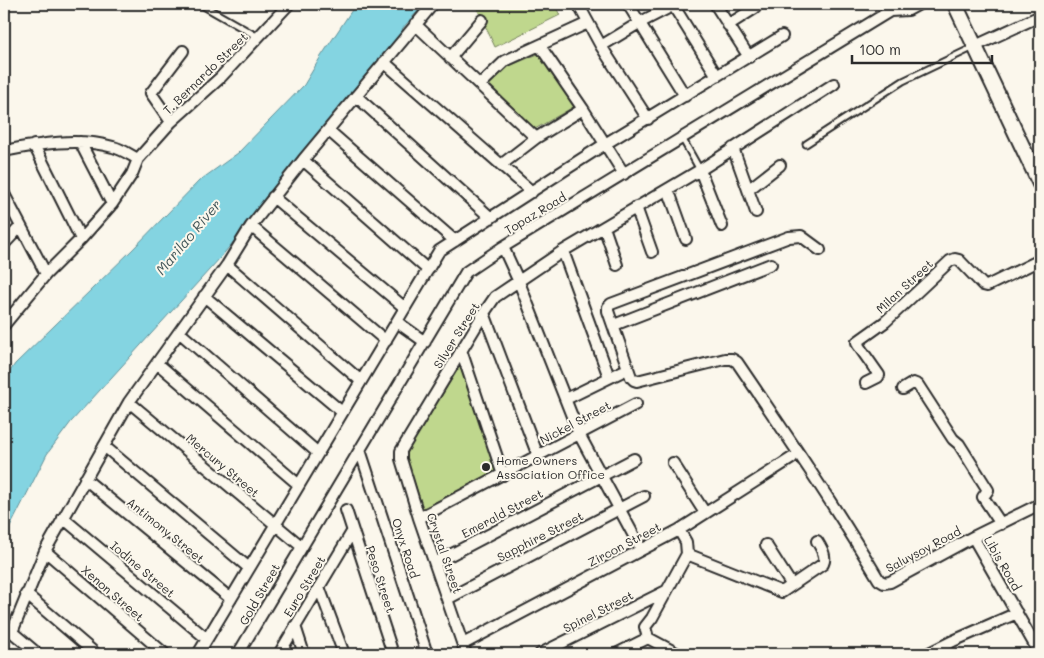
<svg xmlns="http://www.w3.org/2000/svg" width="1044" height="658" font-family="Mali,sans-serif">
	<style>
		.green { fill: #bfd78d; stroke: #75815c }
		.water { fill: #84d4e1; stroke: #609098 }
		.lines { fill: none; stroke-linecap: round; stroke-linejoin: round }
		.service-casing { stroke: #2b2b2b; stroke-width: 9 }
		.minor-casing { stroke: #2b2b2b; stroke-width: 14 }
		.secondary-casing { stroke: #2b2b2b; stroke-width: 18 }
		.service { stroke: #fbf7ec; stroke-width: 5 }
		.minor { stroke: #fbf7ec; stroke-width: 10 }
		.secondary { stroke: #fbf7ec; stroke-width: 14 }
		.poi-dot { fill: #2b2b2b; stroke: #fbf7ec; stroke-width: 2 }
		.labels { text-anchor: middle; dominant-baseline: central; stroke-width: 4; stroke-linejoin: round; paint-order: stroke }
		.street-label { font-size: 12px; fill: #2b2b2b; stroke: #fbf7ec }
		.poi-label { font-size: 12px; fill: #2b2b2b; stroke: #fbf7ec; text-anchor: start }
		.water-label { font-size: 14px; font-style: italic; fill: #415558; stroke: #fbf7ec }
	</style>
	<rect width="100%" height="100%" fill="#fbf7ec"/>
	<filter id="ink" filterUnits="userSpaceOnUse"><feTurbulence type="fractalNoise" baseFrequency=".02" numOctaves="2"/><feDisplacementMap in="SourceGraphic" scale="10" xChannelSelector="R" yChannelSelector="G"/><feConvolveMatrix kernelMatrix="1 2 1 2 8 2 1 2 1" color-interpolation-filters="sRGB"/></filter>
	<g filter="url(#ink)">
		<path class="green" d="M 475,4 L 554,4 L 560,15 L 495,47 Z
			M 538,54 L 575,106 L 535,129 L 489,84 L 507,67 Z
			M 460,366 L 497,472 L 423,508 L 406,457 L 409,449 Z"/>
		<path class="water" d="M 356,4 L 424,4 L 402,29 L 405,33 L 258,208 L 259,211 L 220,258 L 71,422 L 47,454 L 4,539 L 4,380 L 15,364 L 132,250 L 199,181 L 238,153 L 304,85 L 320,58 Z"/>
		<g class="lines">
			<defs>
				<path id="service" d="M 200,4 L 258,37
					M 682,138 L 700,170
					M 806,144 L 903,81 L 974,47"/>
				<path id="minor" d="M 578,4 L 601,46 L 648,119
					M 628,4 L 685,96
					M 715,4 L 749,57
					M 673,5 L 717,76
					M 890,11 L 908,10 L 919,4
					M 415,24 L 536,138
					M 728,25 L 755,8
					M 540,46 L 583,109 L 624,174
					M 601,46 L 639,23 L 676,4
					M 975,46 L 1040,16
					M 450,58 L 482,20
					M 384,62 L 532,192
					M 480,85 L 505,61 L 588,23
					M 356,96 L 491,218
					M 171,122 L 151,93 L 183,51
					M 328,130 L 455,241
					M 80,142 L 112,204
					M 34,145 L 81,239
					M 733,148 L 756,212
					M 4,151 C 39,144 78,137 113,147 C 122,149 130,155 138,159
					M 303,160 L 428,270
					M 501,165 L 536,138 L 583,109
					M 700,170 L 722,226
					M 668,189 L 686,239
					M 748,190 L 780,165
					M 4,194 L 46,274
					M 273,197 L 405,308
					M 636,207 L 652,252
					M 251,226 L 386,341
					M 604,227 L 617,265
					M 4,244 L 20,227
					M 503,247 L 519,282 L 579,434 L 641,549
					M 820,250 L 801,236 L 789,237 L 611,304 L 608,307 L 608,311 L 631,377 L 634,380 L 637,381 L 725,359 L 732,359 L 737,362 C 786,434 835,506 879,580 L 884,583 L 890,582 L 973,537 L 1040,504
					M 563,251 L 609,377
					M 227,265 L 361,381
					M 204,296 L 342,412
					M 484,313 L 538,456
					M 397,322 L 425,342
					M 4,325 L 46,274 L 81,239 L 112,204 L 132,174 L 138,159 L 171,122 L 220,78 L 289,4
					M 614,325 L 771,264
					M 179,332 L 318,453
					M 461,350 L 503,475
					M 157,363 L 299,485
					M 866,383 L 878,377 L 879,375 L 858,345 L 857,342 L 885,322 L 950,261 L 955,259 L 959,260 L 983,285 L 987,286 L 1040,260
					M 903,389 L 913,383 L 918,385 L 953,439 L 959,444 L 988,490 L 983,497 L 1001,524
					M 566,399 L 623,371
					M 129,402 L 301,546
					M 104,446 L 249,568
					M 360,450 L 427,654
					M 673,463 L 705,513
					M 85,479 L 231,599
					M 346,510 L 393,654
					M 63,518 L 207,639
					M 419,518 L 636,404
					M 973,537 L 1040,654
					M 766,545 L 791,584
					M 45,551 L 165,654
					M 687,554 L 782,592 L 823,564 C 827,556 821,548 817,541
					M 435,563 L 634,459
					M 319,587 L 344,654
					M 26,594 L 96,654
					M 447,599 L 644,496
					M 295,626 L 304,654
					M 463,644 L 679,530 L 792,458
					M 38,654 L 12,632 L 45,551 L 129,402 L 227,265 L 251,226 L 303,160 L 433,4
					M 198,654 L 439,251 L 605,144 L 782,36
					M 238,654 L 466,272 L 503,247 L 890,11 L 898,4
					M 279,654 L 352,532
					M 466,654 L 419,518 L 401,459 L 401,451 L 484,313 L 495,297 L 563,251 L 700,170 L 834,84
					M 540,654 L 666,591
					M 616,654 L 648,638
					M 678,654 L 648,638 L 645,627 L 652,618 L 687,554 L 686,542 L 679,530
					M 927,654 L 953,641 L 1017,613"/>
				<path id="secondary" d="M 955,4 L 1040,184"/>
			</defs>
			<use href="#service" class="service-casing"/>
			<use href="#minor" class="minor-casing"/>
			<use href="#secondary" class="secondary-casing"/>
			<use href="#service" class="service"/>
			<use href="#minor" class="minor"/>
			<use href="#secondary" class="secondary"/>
		</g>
	</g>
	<circle class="poi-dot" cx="486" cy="467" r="5"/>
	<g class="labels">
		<g class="street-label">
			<text transform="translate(205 73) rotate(-44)">T. Bernardo Street</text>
			<text transform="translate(535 213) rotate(-31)">Topaz Road</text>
			<text transform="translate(904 286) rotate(-43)">Milan Street</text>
			<text transform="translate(456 335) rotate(-58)">Silver Street</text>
			<text transform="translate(575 422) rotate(-28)">Nickel Street</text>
			<text transform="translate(223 465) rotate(40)">Mercury Street</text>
			<text transform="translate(502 513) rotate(-28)">Emerald Street</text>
			<text transform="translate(166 530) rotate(39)">Antimony Street</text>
			<text transform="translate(540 536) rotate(-27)">Sapphire Street</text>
			<text transform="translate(624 544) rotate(-28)">Zircon Street</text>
			<text transform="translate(406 548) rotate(72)">Onyx Road</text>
			<text transform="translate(923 549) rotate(-28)">Saluysoy Road</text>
			<text transform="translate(445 553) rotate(71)">Crystal Street</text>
			<text transform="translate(1003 563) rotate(60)">Libis Road</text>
			<text transform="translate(143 569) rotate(40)">Iodine Street</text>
			<text transform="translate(381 579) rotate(72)">Peso Street</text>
			<text transform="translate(304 586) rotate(-59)">Euro Street</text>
			<text transform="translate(113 593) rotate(41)">Xenon Street</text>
			<text transform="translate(259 594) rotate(-60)">Gold Street</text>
			<text transform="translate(598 611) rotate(-27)">Spinel Street</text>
		</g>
		<g class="poi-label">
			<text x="496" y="460">Home Owners<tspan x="496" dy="14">Association Office</tspan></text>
		</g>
		<g class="water-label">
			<text transform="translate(188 237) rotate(-50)">Marilao River</text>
		</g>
	</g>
	<rect width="1044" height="658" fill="none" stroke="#fbf7ec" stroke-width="20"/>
	<rect x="10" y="10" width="1024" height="638" fill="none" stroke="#2b2b2b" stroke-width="2" filter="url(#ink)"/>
	<path d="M852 55v8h140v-8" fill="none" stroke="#2b2b2b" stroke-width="2.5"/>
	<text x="859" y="55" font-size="15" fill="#2b2b2b" stroke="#fbf7ec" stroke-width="4" paint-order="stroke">100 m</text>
</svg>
